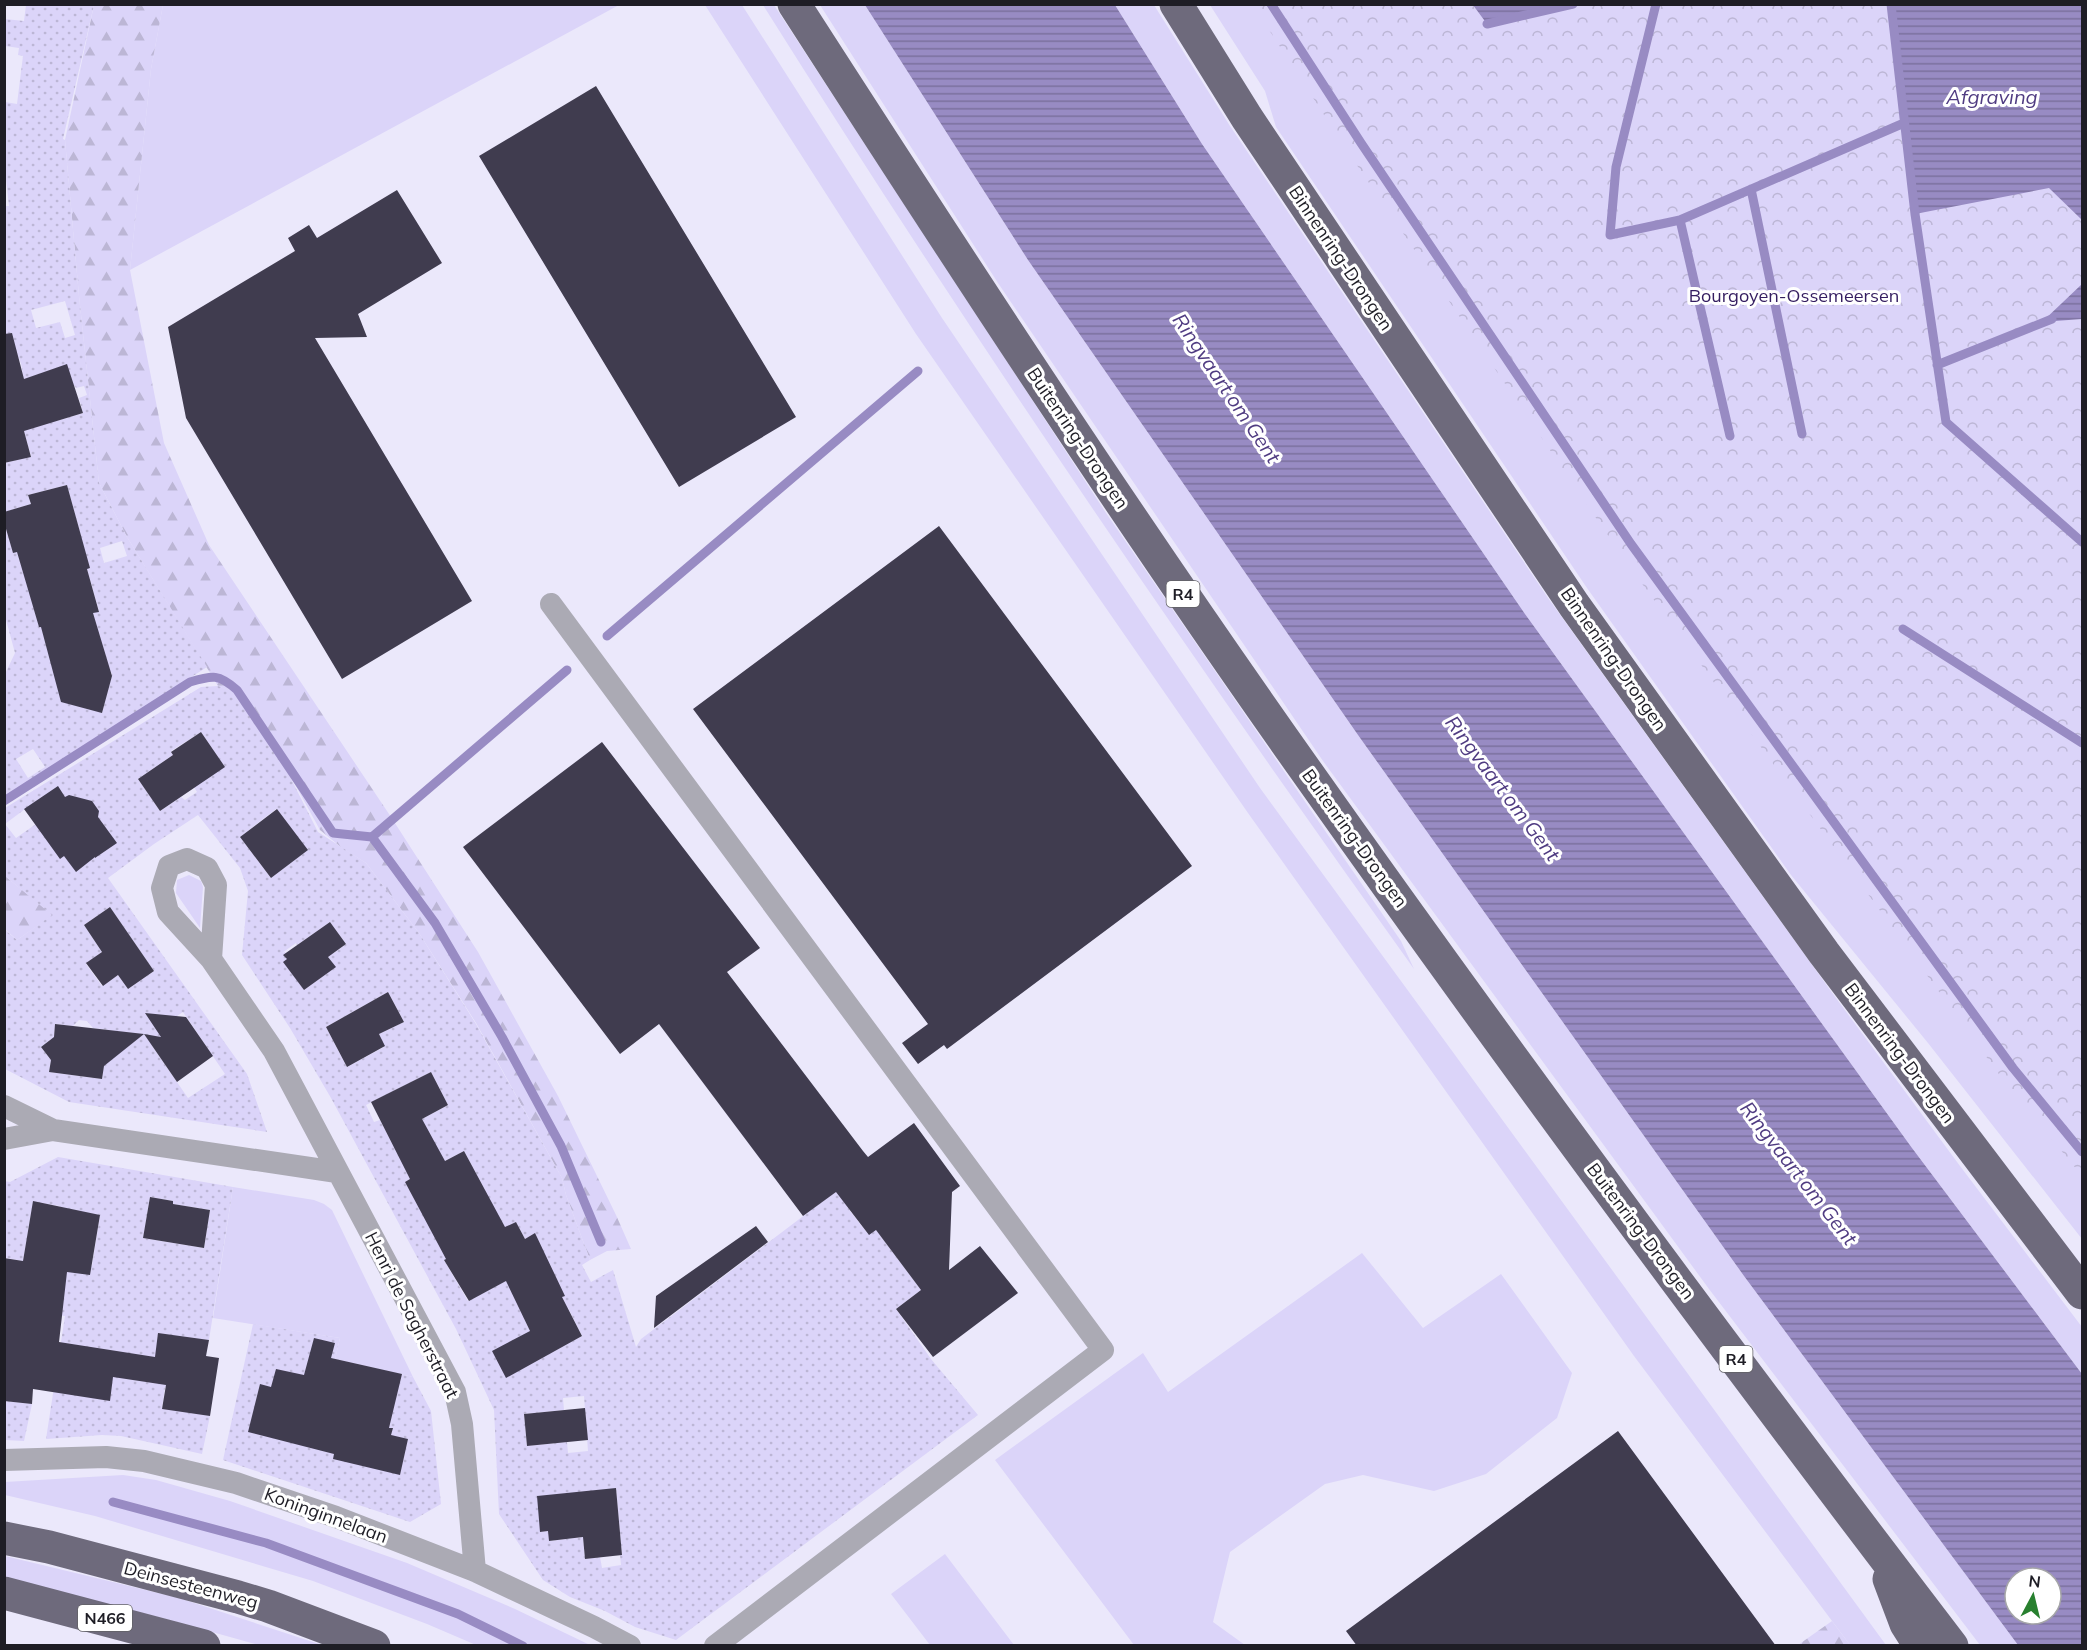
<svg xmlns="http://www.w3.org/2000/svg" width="2087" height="1650" font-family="Mulish,sans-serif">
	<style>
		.grass { fill: #dbd4f9 }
		.forest { fill: url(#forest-firs) }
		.park { fill: url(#park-crowns) }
		.garden { fill: url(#garden-dots); fill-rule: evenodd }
		.water { fill: url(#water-rules); fill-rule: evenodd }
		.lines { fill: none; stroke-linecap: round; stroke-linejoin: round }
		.stream { stroke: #988bc3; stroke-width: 9 }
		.building { fill: #403c4f }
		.minor { stroke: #abaab4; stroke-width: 22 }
		.trunk { stroke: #6e6a7c; stroke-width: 33 }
		.labels { text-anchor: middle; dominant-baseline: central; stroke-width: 6; stroke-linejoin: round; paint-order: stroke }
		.shield { fill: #fff; stroke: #626166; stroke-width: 1.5 }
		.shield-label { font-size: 16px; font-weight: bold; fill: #1e1d25 }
		.street-label { font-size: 18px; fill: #1e1d25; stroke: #fff }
		.park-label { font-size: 18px; fill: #341d60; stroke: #fff }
		.water-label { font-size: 20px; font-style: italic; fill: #503c82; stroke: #fff }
	</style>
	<defs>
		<pattern id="forest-firs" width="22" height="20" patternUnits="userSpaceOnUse" patternTransform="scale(1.5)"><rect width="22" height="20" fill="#dbd4f9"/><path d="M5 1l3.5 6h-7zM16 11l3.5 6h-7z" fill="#bcb6d5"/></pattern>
		<pattern id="park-crowns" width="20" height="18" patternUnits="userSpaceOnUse" patternTransform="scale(1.5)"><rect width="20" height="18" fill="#dbd4f9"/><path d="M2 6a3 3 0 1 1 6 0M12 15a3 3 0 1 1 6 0" fill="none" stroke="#bcb6d5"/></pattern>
		<pattern id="garden-dots" width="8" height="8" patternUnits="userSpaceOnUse" patternTransform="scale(1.5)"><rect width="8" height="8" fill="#dbd4f9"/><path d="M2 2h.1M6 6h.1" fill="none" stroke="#bcb6d5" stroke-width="1.8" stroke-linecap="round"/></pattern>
		<pattern id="water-rules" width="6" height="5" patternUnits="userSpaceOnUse" patternTransform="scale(1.5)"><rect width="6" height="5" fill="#988bc3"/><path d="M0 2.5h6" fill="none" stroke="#7b719e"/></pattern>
	</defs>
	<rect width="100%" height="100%" fill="#ebe8fb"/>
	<path class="grass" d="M 163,5 L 619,5 L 130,270 L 151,69 Z
		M 705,5 L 742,5 L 942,318 L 1260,788 L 1886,1645 L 1850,1645 L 1634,1356 L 1248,813 L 916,334 Z
		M 763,5 L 774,5 L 1106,513 L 1401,941 L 1414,969 C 1188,653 969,333 763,5 Z
		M 820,5 L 865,5 L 1028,260 L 1358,735 L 1744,1276 L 2018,1645 L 1980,1645 L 1709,1289 L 1323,761 L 998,283 Z
		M 1115,5 L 1154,5 L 1230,126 L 1548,598 L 1833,994 L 1960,1166 L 2082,1327 L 2082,1374 L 1912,1148 L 1525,614 L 1202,144 Z
		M 1210,5 L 1473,5 L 2082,319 L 2082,1239 L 1928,1043 L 1791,875 L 1587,588 L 1276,127 L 1265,91 Z
		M 189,875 L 201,881 L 203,887 L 200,928 L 176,893 L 177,880 Z
		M 233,1187 L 314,1200 L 324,1204 L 332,1210 L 413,1377 L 335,1359 L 340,1338 L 213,1318 Z
		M 1362,1253 L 1423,1328 L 1501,1274 L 1572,1373 L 1557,1418 L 1486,1474 L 1434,1491 L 1363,1475 L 1325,1484 L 1230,1552 L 1213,1622 L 1245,1645 L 1134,1645 L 995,1460 L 1143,1353 L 1168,1392 Z
		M 123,1475 L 156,1480 L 230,1501 L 407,1563 L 515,1609 L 590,1645 L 476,1645 L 427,1624 L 313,1581 L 95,1516 L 5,1495 L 5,1482 Z
		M 945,1554 L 1014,1645 L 930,1645 L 891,1594 Z
		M 5,1556 L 179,1598 L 322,1645 L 259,1645 L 162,1618 L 5,1580 Z"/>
	<path class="forest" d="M 94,5 L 163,5 L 151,69 L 130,270 L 164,443 L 209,545 L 391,817 L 478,952 L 558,1096 L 616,1215 L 631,1249 L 607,1251 L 590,1260 L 566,1195 L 562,1178 L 476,1023 L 419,933 L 366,863 L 342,848 L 320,830 L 280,757 L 234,693 L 218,686 L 127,537 L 99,483 L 79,296 L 65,140 Z
		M 5,876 L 53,915 L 17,940 L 5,929 Z
		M 1832,1621 L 1850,1645 L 1798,1645 Z"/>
	<path class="park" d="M 1253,5 L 2082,5 L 2082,1176 L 2001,1077 L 1619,552 L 1348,152 Z"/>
	<path class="garden" d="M 26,5 L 94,5 L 63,139 L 65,140 L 79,296 L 99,483 L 127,537 L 207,667 L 5,797 L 5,674 L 15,653 L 5,616 L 4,522 L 13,552 L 80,533 L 67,485 L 28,495 L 31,504 L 5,512 L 5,463 L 31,456 C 28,443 22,428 20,414 C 18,394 29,370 16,354 L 5,357 L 4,206 L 9,206 L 4,162 L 5,102 L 17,104 L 23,56 L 18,55 L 19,48 L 5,46 L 5,19 L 24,21 ZM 65,301 L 75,335 L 65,338 L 60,322 L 36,328 L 31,310 ZM 75,386 L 76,388 L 84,386 L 87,395 L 79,398 L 83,413 L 57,421 L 49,393 ZM 122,541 L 127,556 L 104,563 L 100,548 ZM 86,566 L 99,611 L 62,622 ZM 99,634 L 102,645 L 95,669 L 112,673 L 102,713 L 49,647 ZM 33,749 L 45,767 L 28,778 L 16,759 Z
		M 218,686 L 234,692 L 280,757 L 318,832 L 366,863 L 419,933 L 476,1024 L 562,1178 L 566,1195 L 590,1260 L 582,1265 L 591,1282 L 613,1270 L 636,1347 L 641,1339 L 839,1189 L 850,1211 L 868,1234 L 876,1230 L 921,1290 L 896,1309 L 931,1359 L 978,1415 L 676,1640 L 635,1627 L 605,1611 L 570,1597 L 543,1580 L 499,1514 L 494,1410 L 456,1329 L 331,1098 L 290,1028 L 242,955 L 248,891 L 240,868 L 198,815 L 154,844 L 108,878 L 247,1074 L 267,1132 L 69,1102 L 5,1069 L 4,929 L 17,940 L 52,915 L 5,876 L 5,808 L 201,687 ZM 201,732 L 224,766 L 194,787 L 197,792 L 185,800 L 181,797 L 160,811 L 138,779 L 173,755 L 171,751 ZM 25,809 L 36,824 L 16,838 L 5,824 ZM 276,809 L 307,850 L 271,878 L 240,837 ZM 110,907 L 154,971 L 128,989 L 118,975 L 102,986 L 86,964 L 102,952 L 84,925 ZM 330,922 L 346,944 L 334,953 L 326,954 L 335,967 L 304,990 L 284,962 L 289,958 L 285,952 L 282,953 L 296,943 L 297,945 ZM 388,992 L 404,1022 L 379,1034 L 384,1047 L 347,1067 L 326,1027 ZM 183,1012 L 225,1074 L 188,1098 L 152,1046 L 165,1037 L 159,1028 ZM 79,1020 L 87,1021 L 93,1028 L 108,1030 L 102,1079 L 49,1072 L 51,1060 L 41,1047 L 54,1037 L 55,1024 L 73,1026 ZM 431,1072 L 448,1105 L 422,1119 L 393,1145 L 380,1120 L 374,1122 L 366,1105 ZM 464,1151 L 486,1192 L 405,1182 ZM 516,1222 L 525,1239 L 535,1234 L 538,1264 L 468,1301 L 444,1260 ZM 568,1308 L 582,1336 L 506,1377 L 530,1331 L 524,1318 ZM 584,1396 L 588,1451 L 568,1453 L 567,1442 L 527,1446 L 524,1414 L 564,1410 L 563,1398 ZM 616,1488 L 622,1555 L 620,1555 L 621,1565 L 602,1568 L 600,1557 L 585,1559 L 583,1537 L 550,1541 L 548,1531 L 540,1532 Z
		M 58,1157 L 233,1187 L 209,1340 L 174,1388 L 165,1387 L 162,1408 L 210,1416 L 202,1454 L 121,1436 L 102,1435 L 46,1439 L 65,1316 L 29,1314 L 23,1261 L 6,1258 L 5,1266 L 4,1181 L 10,1182 ZM 150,1197 L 173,1201 L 173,1204 L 210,1210 L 204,1248 L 143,1238 ZM 33,1202 L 60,1206 L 59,1213 L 100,1215 L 92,1266 L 78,1264 L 55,1266 L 23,1261 Z
		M 253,1324 L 340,1338 L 335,1359 L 413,1377 L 431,1411 L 441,1504 L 410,1522 L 223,1460 Z
		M 5,1401 L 32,1404 L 24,1441 L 5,1440 Z"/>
	<path class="water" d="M 865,5 L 1115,5 L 1202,144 L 1525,614 L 1912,1148 L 2082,1374 L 2082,1645 L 2018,1645 L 1744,1276 L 1358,735 L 1028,260 ZM 2015,1578 L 2051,1578 L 2051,1614 L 2015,1614 Z
		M 1473,5 L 1573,5 L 1487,24 Z
		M 1891,5 L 2082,5 L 2082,220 L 2049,188 L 1915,214 Z
		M 2082,284 L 2082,319 L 2042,322 Z"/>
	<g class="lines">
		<path class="stream" d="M 1271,4 L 1361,143 L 1631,544 L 2013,1068 L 2082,1152
			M 1656,4 L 1616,167 L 1610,235 L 1680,220 L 1904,123
			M 1891,4 L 1915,214 L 1946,422 L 2082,542
			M 1487,24 L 1573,4
			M 1751,189 L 1802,434
			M 1680,220 L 1730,436
			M 1937,365 L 2052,319
			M 1903,629 L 2082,743
			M 607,636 L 918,371
			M 567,670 L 372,837 L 435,923 L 502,1037 L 561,1146 L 601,1242
			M 4,801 L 190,682 C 213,675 219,674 237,690 L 333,833 L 372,837
			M 113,1502 L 266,1543 L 458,1614 L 523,1646"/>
	</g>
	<path class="building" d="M 596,86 L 796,417 L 679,487 L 479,156 Z
		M 397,190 L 442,263 L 358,314 L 367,337 L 315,338 L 472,601 L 342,679 L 186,418 L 168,327 L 295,251 L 288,238 L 309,225 L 317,238 Z
		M 12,333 L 24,379 L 67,364 L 83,413 L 24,431 L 31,457 L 4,463 L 4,334 Z
		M 67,485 L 90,568 L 87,569 L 99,612 L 93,613 L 112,676 L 102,713 L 61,702 L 41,627 L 39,627 L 17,552 L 13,553 L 4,522 L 4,512 L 31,504 L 28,495 Z
		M 939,526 L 1192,866 L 947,1049 L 944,1045 L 918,1064 L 902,1043 L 928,1024 L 693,709 Z
		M 201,732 L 225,767 L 160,811 L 138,779 L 173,755 L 171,752 Z
		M 602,742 L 760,948 L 727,972 L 863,1151 L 868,1157 L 914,1123 L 960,1186 L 952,1192 L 949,1270 L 980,1246 L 1018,1293 L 933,1357 L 896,1309 L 921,1290 L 876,1230 L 869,1235 L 836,1192 L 803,1216 L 659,1024 L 620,1054 L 463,847 Z
		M 58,786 L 65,797 L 69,795 L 92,801 L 99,811 L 98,817 L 117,843 L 95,858 L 95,857 L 76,872 L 64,856 L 60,859 L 24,809 Z
		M 277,809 L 308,850 L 271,878 L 240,837 Z
		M 110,907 L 154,971 L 128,989 L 118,975 L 103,986 L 86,963 L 102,952 L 84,925 Z
		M 330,922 L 346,944 L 328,957 L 336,967 L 304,990 L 283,962 L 287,959 L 283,955 Z
		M 388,992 L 404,1022 L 379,1034 L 385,1046 L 347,1067 L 326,1027 Z
		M 145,1013 L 186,1017 L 213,1056 L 177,1082 L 144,1034 L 161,1037 Z
		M 55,1024 L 73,1026 L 144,1034 L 104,1066 L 102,1079 L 49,1072 L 51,1060 L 41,1047 L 54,1037 Z
		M 431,1072 L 448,1105 L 422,1119 L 445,1161 L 464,1151 L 505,1227 L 516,1222 L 525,1239 L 535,1233 L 565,1296 L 562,1297 L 582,1336 L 506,1378 L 492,1351 L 530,1331 L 506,1281 L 469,1301 L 444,1260 L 446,1259 L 405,1182 L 410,1179 L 371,1102 Z
		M 150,1197 L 173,1201 L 173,1204 L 210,1210 L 204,1248 L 143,1238 Z
		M 33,1201 L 100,1215 L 90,1275 L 67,1272 L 59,1342 L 155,1357 L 158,1333 L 209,1340 L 206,1356 L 219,1358 L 210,1416 L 162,1409 L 166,1385 L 113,1377 L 110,1401 L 33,1389 L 32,1404 L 4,1401 L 4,1258 L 23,1261 Z
		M 756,1226 L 768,1242 L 654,1328 L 656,1296 Z
		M 314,1338 L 335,1343 L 331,1358 L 402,1374 L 389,1428 L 393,1428 L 391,1435 L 408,1439 L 400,1475 L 333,1459 L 334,1454 L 248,1432 L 260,1384 L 271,1387 L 276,1369 L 304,1375 Z
		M 585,1408 L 588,1440 L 527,1446 L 524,1414 Z
		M 1618,1431 L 1776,1646 L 1357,1646 L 1346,1631 Z
		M 616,1488 L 622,1555 L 585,1559 L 583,1537 L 549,1541 L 548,1531 L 540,1532 L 537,1496 Z"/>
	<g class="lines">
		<path class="minor" d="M 551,604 L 1103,1350 L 715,1646
			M 211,959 L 168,912 L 162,888 L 169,866 L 187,859 L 207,868 L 216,885 L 211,959 L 274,1051 L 455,1392 L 462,1424 L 475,1571
			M 4,1106 L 53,1130 L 337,1172
			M 4,1139 L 53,1130
			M 4,1460 L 106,1457 L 144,1461 L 236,1483 L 336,1517 L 475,1571 L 594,1627 L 630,1646"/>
		<path class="trunk" d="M 794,4 C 960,262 1127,518 1304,768 C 1514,1065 1731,1357 1952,1646
			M 1176,4 L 1247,118 L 1574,605 L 1824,953 L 2082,1293
			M 4,1538 L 49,1547 L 238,1597 L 268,1606 L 374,1646
			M 1889,1579 L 1906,1624 L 1920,1646
			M 4,1593 L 204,1646"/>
	</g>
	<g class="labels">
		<g class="shield">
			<rect x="1166.5" y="581" width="33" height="26" rx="4.5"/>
			<rect x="1719.5" y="1346" width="33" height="26" rx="4.5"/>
			<rect x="78" y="1605" width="54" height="26" rx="4.5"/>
		</g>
		<g class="shield-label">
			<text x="1183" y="594">R4</text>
			<text x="1736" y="1359">R4</text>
			<text x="105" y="1618">N466</text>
		</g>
		<g class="street-label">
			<text transform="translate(1341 258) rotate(56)">Binnenring-Drongen</text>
			<text transform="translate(1078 438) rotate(56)">Buitenring-Drongen</text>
			<text transform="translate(1614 659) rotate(55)">Binnenring-Drongen</text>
			<text transform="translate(1355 838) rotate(54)">Buitenring-Drongen</text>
			<text transform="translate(1900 1053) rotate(53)">Binnenring-Drongen</text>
			<text transform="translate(1641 1231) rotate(53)">Buitenring-Drongen</text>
			<text transform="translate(412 1315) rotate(63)">Henri de Sagherstraat</text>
			<text transform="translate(326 1515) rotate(20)">Koninginnelaan</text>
			<text transform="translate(191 1585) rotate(15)">Deinsesteenweg</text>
		</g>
		<g class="park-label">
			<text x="1794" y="295">Bourgoyen-Ossemeersen</text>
		</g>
		<g class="water-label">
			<text x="1992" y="96">Afgraving</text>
			<text transform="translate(1227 388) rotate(56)">Ringvaart om Gent</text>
			<text transform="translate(1503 788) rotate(53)">Ringvaart om Gent</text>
			<text transform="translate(1799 1173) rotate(52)">Ringvaart om Gent</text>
		</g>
	</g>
	<rect width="2087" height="1650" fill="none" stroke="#1e1d25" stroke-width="12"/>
	<g transform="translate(2033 1596) rotate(7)"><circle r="28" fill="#ffffff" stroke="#a5a5a8" stroke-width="1.5"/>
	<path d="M0-4.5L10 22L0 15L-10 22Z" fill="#28802f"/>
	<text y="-9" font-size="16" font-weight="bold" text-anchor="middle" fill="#1e1d25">N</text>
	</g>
</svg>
